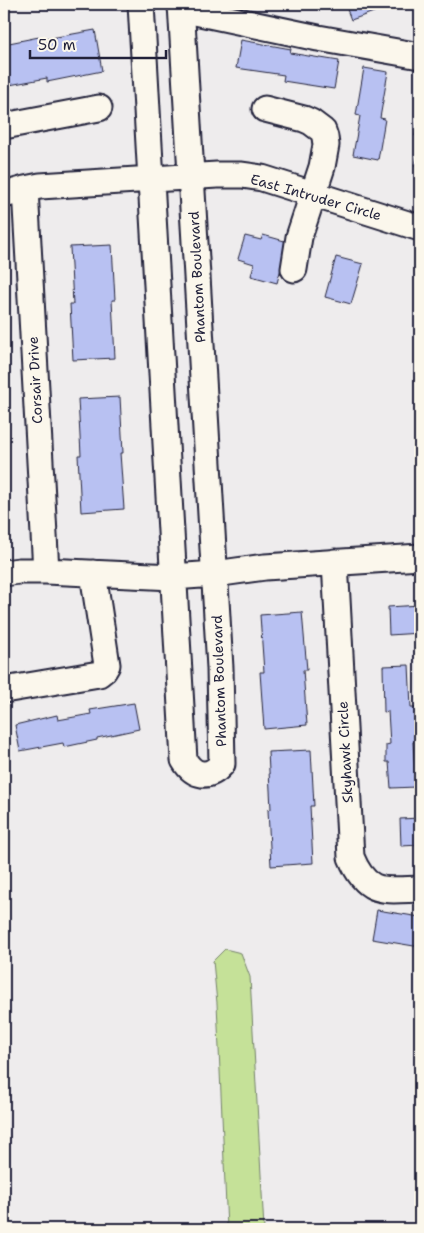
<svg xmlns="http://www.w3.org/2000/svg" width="424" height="1233" font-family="'Shantell Sans',sans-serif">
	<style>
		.green { fill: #c5e198; stroke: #74826a }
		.building { fill: #b8c1f2; stroke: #22223b }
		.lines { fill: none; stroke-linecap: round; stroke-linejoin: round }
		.minor-casing { stroke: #22223b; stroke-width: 29 }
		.minor { stroke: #fbf7ec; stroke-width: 25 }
		.labels { text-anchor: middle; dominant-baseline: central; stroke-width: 4; stroke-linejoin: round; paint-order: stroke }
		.street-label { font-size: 14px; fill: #22223b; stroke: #fbf7ec }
	</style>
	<rect width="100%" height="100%" fill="#eeeced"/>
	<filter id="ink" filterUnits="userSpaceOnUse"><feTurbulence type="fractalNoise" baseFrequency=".02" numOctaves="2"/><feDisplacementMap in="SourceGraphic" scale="10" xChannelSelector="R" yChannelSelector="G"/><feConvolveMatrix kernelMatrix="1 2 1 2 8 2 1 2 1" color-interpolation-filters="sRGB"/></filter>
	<g filter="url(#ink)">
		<path class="green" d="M 225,949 L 241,953 L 250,977 L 264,1229 L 227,1229 L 217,1003 L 213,961 Z"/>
		<path class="building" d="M 345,4 L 411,4 L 392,10 L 391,6 L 351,20 Z
			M 95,30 L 102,71 L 47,82 L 47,78 L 4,86 L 4,44 L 39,37 L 40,40 Z
			M 241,40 L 291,49 L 290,53 L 339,61 L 334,89 L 283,81 L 284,75 L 236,68 Z
			M 364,68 L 388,72 L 380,118 L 385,119 L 378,160 L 353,155 L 360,116 L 356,115 Z
			M 420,106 L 420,167 L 415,166 L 420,136 L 415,136 Z
			M 263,235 L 288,242 L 277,283 L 251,276 L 254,264 L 238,259 L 245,236 L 261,240 Z
			M 112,245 L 115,300 L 112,300 L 115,358 L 73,360 L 70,304 L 73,304 L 70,247 Z
			M 336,257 L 363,264 L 351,304 L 325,297 Z
			M 120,397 L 123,453 L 120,453 L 124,509 L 81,512 L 78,455 L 81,455 L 78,399 Z
			M 420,605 L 420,633 L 389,635 L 388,607 Z
			M 302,612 L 307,670 L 303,670 L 307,725 L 264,729 L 260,672 L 264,672 L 260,615 Z
			M 409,665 L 411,708 L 416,708 L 418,742 L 413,742 L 416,787 L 391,788 L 389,762 L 386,762 L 386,745 L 390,744 L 388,711 L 384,712 L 383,666 Z
			M 134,703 L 139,729 L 97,738 L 97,740 L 64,747 L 63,743 L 20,751 L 15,725 L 57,715 L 58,720 L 91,714 L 90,710 Z
			M 311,750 L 314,806 L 310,806 L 313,863 L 271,866 L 268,810 L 271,809 L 268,752 Z
			M 420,818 L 420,845 L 401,846 L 400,819 Z
			M 377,910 L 420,917 L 420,947 L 372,939 Z"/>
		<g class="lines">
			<defs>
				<path id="minor" d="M 141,4 L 184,760 C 194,777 209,779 222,764 L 220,668 L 181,4
					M 181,9 L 318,38 L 420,56
					M 265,109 L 304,119 L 311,122 L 323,131 L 325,137 L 326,145 L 322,167 L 299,237 L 294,269
					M 4,126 L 99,108
					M 25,189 L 46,571
					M 4,195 L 25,189 L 40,186 L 217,175 L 242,175 L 262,178 L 420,228
					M 335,562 L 351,857 C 367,896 384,890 420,889
					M 4,573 L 19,571 L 46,571 L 173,577 L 215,574 L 265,567 L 420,557
					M 4,690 L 99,674 L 104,670 L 107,665 L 93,573"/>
			</defs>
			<use href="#minor" class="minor-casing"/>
			<use href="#minor" class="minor"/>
		</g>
	</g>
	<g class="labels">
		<g class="street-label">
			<text transform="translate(316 197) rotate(16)">East Intruder Circle</text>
			<text transform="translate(197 277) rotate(-93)">Phantom Boulevard</text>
			<text transform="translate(35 380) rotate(-93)">Corsair Drive</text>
			<text transform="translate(219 681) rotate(-92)">Phantom Boulevard</text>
			<text transform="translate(345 752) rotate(-93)">Skyhawk Circle</text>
		</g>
	</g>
	<rect width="424" height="1233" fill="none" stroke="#fbf7ec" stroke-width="20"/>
	<rect x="10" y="10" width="404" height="1213" fill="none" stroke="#22223b" stroke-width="2" filter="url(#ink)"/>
	<path d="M30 50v8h136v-8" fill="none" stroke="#22223b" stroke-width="2.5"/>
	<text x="38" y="50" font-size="15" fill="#22223b" stroke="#fbf7ec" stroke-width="4" paint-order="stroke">50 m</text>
</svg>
